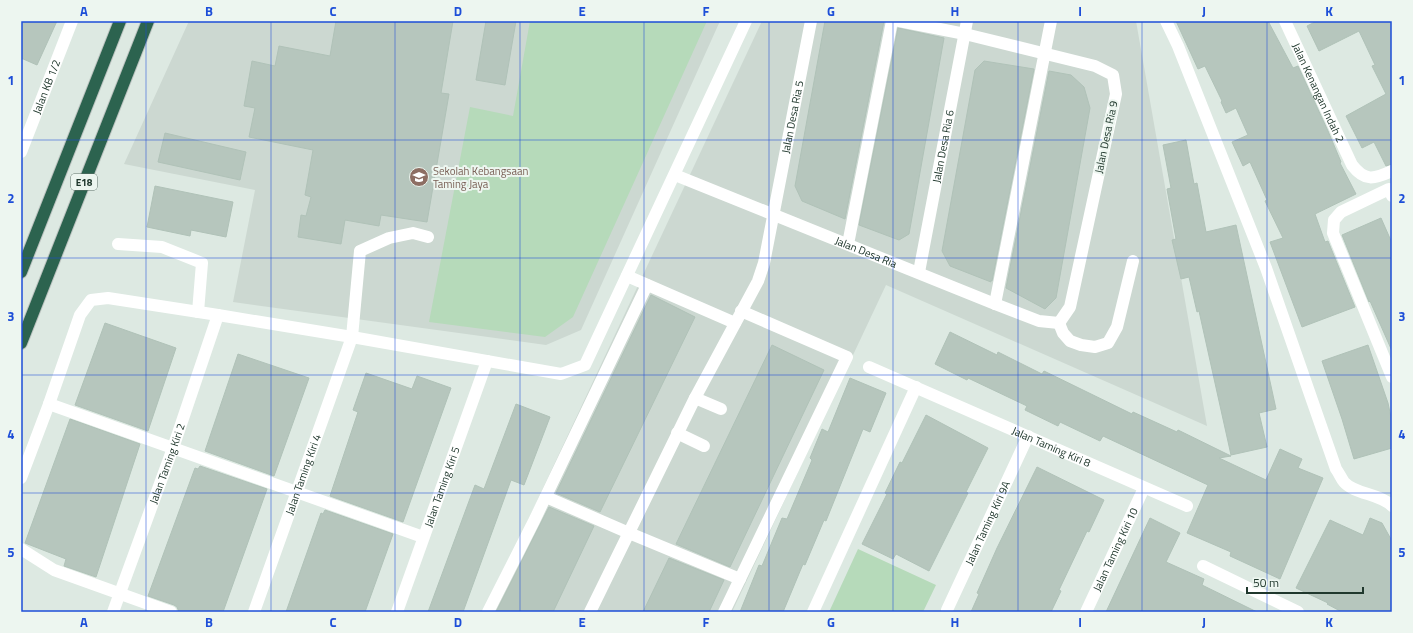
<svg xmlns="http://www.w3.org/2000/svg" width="1413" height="633" font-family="'Titillium Web',sans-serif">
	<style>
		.built { fill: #ccd8d1 }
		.green { fill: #b6daba }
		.building { fill: #b6c6bd; stroke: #b0c2b8 }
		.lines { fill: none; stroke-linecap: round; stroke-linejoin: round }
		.highway-casing { stroke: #bcc3c0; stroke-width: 14 }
		.minor { stroke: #fff; stroke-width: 12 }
		.highway { stroke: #2c634f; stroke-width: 12 }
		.grid { fill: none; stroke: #1d4ed8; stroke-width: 1; stroke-opacity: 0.55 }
		.labels { text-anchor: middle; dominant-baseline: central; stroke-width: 4; stroke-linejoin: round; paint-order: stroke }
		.shield { fill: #edf6f0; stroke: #5e7168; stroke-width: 1 }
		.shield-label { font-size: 10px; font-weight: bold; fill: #20382d }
		.street-label { font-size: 11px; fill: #20382d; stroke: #edf6f0 }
		.education-label { font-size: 11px; fill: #785e54; stroke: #edf6f0; text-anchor: start }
		.neatline { fill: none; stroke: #1d4ed8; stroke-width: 1.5 }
		.grid-label { font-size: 13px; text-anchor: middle; font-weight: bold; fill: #1d4ed8 }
	</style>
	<rect width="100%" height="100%" fill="#dde9e2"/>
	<path class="built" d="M 189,21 L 720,21 L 581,330 L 546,345 L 233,302 L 255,190 L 124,164 Z
		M 762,21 L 1136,21 L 1207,426 L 886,285 L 732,612 L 485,612 Z"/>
	<path class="green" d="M 530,21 L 707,21 L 573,317 L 545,337 L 429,322 L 470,107 L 513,116 Z
		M 858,549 L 936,585 L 923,612 L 829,612 Z"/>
	<path class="building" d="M 21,21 L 57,21 L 37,65 L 21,58 Z
		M 336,21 L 453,21 L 441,93 L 449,94 L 427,222 L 381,215 L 379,226 L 345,220 L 341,244 L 298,237 L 301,215 L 306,216 L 311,197 L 305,195 L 313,150 L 249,137 L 255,108 L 244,106 L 252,61 L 275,66 L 279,46 L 330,56 Z
		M 486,21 L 516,21 L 505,85 L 476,80 Z
		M 825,21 L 884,21 L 845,219 L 802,201 L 795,186 Z
		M 1176,21 L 1268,21 L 1293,68 L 1298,66 L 1328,131 L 1341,162 L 1340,163 L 1356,194 L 1315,214 L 1325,242 L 1328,241 L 1355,307 L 1302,327 L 1270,242 L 1283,238 L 1265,201 L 1267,200 L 1250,162 L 1243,166 L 1232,142 L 1248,135 L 1236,108 L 1226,113 L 1221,102 L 1222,101 L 1205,66 L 1198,69 Z
		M 1317,21 L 1392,21 L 1392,164 L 1386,166 L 1374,142 L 1362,148 L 1346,116 L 1386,94 L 1372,66 L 1375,65 L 1359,31 L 1319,51 L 1307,26 Z
		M 898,28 L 944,38 L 909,234 L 899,240 L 859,225 Z
		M 984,61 L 1034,69 L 992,281 L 991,280 L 991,282 L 950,266 L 942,251 L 975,70 Z
		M 1049,71 L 1071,75 L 1084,87 L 1090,108 L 1056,298 L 1045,309 L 1006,288 Z
		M 165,133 L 246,152 L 240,180 L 158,162 Z
		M 1186,140 L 1194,184 L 1197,183 L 1206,232 L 1236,225 L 1276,409 L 1259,413 L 1267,447 L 1231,455 L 1199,311 L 1197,312 L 1189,277 L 1181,279 L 1172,240 L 1176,239 L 1167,189 L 1171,188 L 1163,145 Z
		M 155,186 L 233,202 L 226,237 L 191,230 L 190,236 L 147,227 Z
		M 1381,218 L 1392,243 L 1392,351 L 1370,301 L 1369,302 L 1342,235 Z
		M 651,295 L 695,317 L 600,512 L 556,493 Z
		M 105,323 L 176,348 L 148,431 L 75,405 Z
		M 950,332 L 997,355 L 998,352 L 1042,374 L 1044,371 L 1132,414 L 1133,412 L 1177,432 L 1178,430 L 1231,456 L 1219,458 L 1266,480 L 1280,449 L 1302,459 L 1298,468 L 1323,478 L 1280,579 L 1230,556 L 1231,552 L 1187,533 L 1208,485 L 1103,436 L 1100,441 L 1060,422 L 1058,426 L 1025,410 L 1027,406 L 968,378 L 967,380 L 935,364 Z
		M 772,345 L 824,370 L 730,567 L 676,544 Z
		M 1368,345 L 1388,403 L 1392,422 L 1392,448 L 1354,459 L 1342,419 L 1322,361 Z
		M 238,354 L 309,378 L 274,476 L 205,451 Z
		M 366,373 L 412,389 L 417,376 L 451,388 L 403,522 L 330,496 L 358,412 L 353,410 Z
		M 850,378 L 886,393 L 870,432 L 863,429 L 826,521 L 824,520 L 805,565 L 803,564 L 783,612 L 740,612 L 759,565 L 762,566 L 782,518 L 787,519 L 812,460 L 810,458 L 822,429 L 828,432 Z
		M 516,404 L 550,417 L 524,485 L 511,480 L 463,612 L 428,612 L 475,485 L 484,489 Z
		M 926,415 L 988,448 L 966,492 L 968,493 L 929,571 L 896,554 L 893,559 L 862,544 L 887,494 L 885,493 L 900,462 L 902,463 Z
		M 70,419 L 140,444 L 96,577 L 64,566 L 66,559 L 25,543 Z
		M 200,466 L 267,489 L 223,612 L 179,612 L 177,607 L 174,605 L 148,596 L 195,468 L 198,469 Z
		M 1037,467 L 1104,500 L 1089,532 L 1087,531 L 1059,590 L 1061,591 L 1051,612 L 971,612 L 979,594 L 977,593 L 997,548 Z
		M 549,507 L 594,526 L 553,612 L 496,612 Z
		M 325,510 L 393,534 L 365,612 L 286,612 L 321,513 L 323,514 Z
		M 1150,518 L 1180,533 L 1166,562 L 1204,579 L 1202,585 L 1257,612 L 1106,612 Z
		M 1370,518 L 1382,523 L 1392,541 L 1392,612 L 1342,612 L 1327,604 L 1328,603 L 1296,588 L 1330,520 L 1363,535 Z
		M 669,558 L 724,580 L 709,612 L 643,612 Z"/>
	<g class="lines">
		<defs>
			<path id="highway" d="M 21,272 L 120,21
				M 21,343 L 148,21"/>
		</defs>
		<use href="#highway" class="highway-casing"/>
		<g class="minor">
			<path d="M 899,21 L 965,34 L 1095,66 L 1113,75 L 1116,94 L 1070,307 L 1059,323"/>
			<path d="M 1166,21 L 1178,46 L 1266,268 L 1336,469 C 1339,473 1341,478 1344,482 C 1354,494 1381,494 1392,506"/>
			<path id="s1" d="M 1285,21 L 1352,165 C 1365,182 1374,179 1392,171"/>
			<path id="s2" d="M 21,152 L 72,21"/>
			<path id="s3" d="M 675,175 L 995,304 L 1039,321 L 1059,323"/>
			<path d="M 1392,196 L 1389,189 L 1341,212 L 1334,220 L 1333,233 L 1392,377"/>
			<path d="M 118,244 L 162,247 L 202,263 L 198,312"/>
			<path d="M 848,244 L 892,21"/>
			<path id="s4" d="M 919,272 L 967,21"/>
			<path d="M 627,276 L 735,323"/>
			<path d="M 995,304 L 1051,21"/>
			<path d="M 1059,323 L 1063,333 L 1070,341 L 1081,345 L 1095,347 L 1108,343 L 1117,327 L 1133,261"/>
			<path id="s5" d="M 869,367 L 1187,506"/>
			<path d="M 695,398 L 721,409"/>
			<path d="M 49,404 L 423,537"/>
			<path d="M 677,433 L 704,446"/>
			<path d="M 21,478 L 49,404 L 80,315 L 91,300 L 108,298 L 218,315 L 352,337 L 561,374 L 585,365 L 746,21"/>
			<path d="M 546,497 L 629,533 L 740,579"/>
			<path d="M 21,549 L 54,570 L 171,612"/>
			<path d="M 1203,566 L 1298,612"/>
			<path id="s6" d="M 947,610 L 1028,436"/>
			<path id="s7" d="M 113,612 L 173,448 L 218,315"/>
			<path id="s8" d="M 254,612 L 352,337 L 360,251 L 389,238 L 413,233 L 428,237"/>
			<path id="s9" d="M 397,612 L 487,361"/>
			<path d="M 488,612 L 534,521 L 647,285"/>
			<path id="s10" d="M 590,612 L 695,398 L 758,281 L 764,263 L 811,21"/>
			<path d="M 724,612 L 847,357 L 741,311"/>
			<path d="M 813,612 L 916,387"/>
			<path id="s11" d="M 1086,612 L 1144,488"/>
		</g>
		<use href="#highway" class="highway"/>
	</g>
	<path class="grid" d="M 146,21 L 146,612M 271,21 L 271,612M 395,21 L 395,612M 520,21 L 520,612M 644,21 L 644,612M 769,21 L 769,612M 893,21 L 893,612M 1018,21 L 1018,612M 1142,21 L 1142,612M 1267,21 L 1267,612M 21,140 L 1392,140M 21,258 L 1392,258M 21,375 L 1392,375M 21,493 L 1392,493"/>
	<defs>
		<symbol id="school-disc" viewBox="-11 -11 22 22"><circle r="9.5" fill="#8d6e63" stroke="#edf6f0"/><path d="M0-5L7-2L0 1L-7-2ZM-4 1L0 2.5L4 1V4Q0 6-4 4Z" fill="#fff"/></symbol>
	</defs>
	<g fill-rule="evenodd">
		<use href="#school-disc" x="408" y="166" width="22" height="22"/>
	</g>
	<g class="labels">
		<rect class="shield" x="71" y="174" width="26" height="16" rx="3"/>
		<g class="shield-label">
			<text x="84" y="182">E18</text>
		</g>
		<g class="street-label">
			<text stroke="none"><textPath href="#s2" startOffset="70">Jalan KB 1/2</textPath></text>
			<text stroke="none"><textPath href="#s1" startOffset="79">Jalan Kenangan Indah 2</textPath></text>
			<text stroke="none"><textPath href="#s10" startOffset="539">Jalan Desa Ria 5</textPath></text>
			<text transform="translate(1106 137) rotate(-78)">Jalan Desa Ria 9</text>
			<text stroke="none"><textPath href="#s4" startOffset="128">Jalan Desa Ria 6</textPath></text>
			<text stroke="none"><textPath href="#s3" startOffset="206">Jalan Desa Ria</textPath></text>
			<text stroke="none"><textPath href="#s5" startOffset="199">Jalan Taming Kiri 8</textPath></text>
			<text stroke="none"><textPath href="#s7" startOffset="158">Jalan Taming Kiri 2</textPath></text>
			<text stroke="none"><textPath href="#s8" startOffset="146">Jalan Taming Kiri 4</textPath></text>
			<text stroke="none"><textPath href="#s9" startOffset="133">Jalan Taming Kiri 5</textPath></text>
			<text stroke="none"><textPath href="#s6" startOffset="96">Jalan Taming Kiri 9A</textPath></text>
			<text stroke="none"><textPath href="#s11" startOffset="69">Jalan Taming Kiri 10</textPath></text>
		</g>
		<g class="education-label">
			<text x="433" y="171">Sekolah Kebangsaan<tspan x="433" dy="13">Taming Jaya</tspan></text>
		</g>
	</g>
	<rect width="1413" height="633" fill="none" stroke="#edf6f0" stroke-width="44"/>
	<path d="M1247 587v6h116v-6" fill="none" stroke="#20382d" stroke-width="2"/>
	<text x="1253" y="587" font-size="12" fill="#20382d" stroke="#edf6f0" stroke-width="3" paint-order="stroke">50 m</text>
	<rect x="22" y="22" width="1369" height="589" class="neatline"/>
	<g class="grid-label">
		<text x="84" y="16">A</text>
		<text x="209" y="16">B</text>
		<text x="333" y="16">C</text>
		<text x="458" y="16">D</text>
		<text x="582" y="16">E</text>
		<text x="706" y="16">F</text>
		<text x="831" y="16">G</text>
		<text x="955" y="16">H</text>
		<text x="1080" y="16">I</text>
		<text x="1204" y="16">J</text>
		<text x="1329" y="16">K</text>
		<text x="11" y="85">1</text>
		<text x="1402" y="85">1</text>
		<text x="11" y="203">2</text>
		<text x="1402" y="203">2</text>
		<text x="11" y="321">3</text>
		<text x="1402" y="321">3</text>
		<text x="11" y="439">4</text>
		<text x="1402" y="439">4</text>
		<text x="11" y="557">5</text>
		<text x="1402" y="557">5</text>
		<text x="84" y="627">A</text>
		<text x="209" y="627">B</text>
		<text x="333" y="627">C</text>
		<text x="458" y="627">D</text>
		<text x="582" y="627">E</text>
		<text x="706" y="627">F</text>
		<text x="831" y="627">G</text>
		<text x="955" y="627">H</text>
		<text x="1080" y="627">I</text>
		<text x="1204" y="627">J</text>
		<text x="1329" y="627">K</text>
	</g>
</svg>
